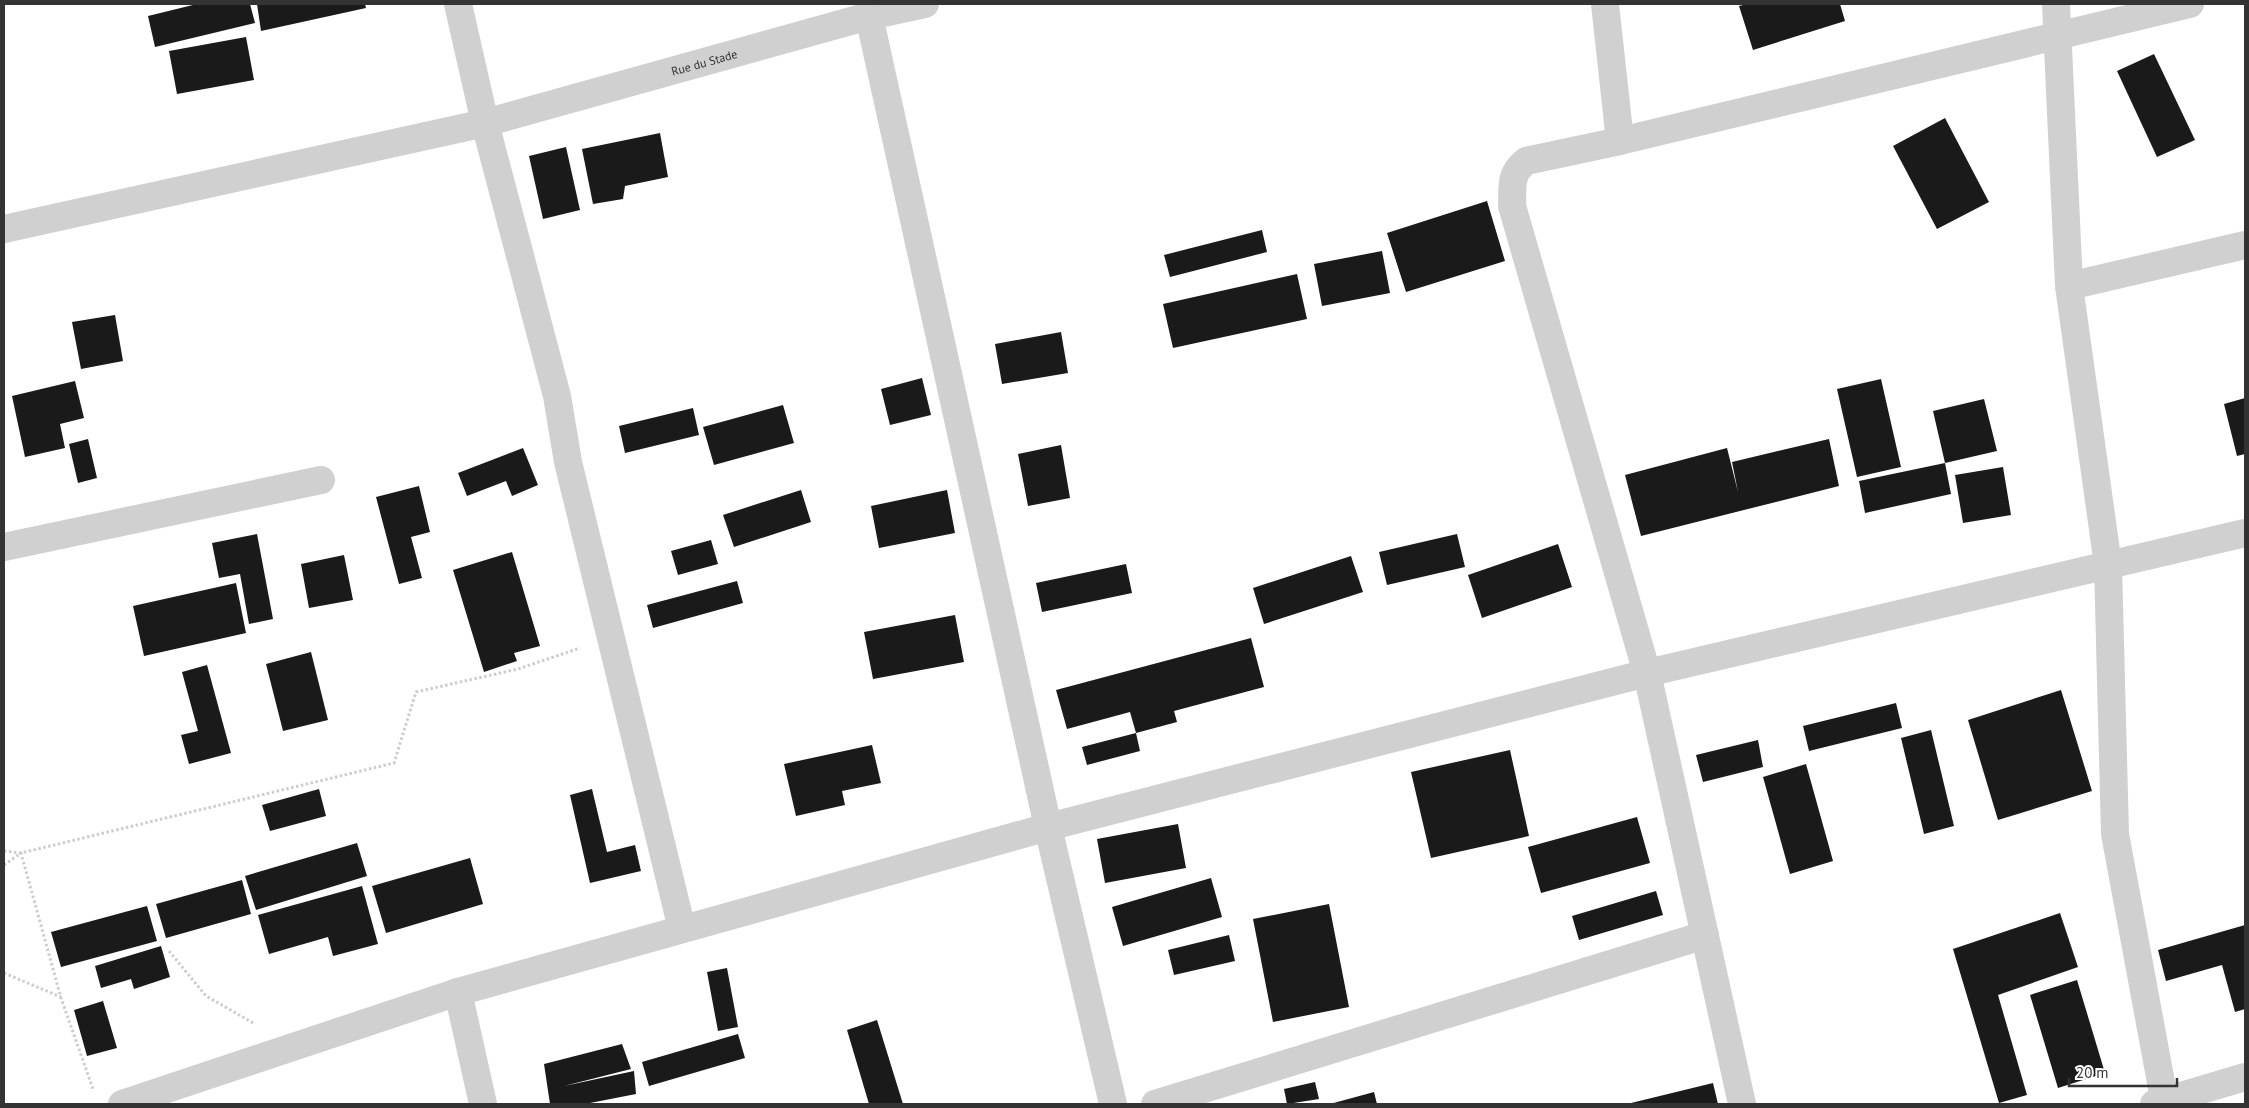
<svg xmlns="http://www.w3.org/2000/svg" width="2249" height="1108" font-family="'PT Sans',sans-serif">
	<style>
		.building { fill: #1a1a1a }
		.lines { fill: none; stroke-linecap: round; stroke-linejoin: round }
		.path { stroke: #cdcdcd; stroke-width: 3; stroke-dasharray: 2.5 2.5; stroke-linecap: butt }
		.street { stroke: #d0d0d0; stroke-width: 28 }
		.labels { text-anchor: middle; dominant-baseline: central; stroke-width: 5; stroke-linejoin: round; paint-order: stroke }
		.street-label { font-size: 12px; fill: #333; stroke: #fff }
	</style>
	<rect width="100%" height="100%" fill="#fff"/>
	<path class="building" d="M 197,4 L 250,4 L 255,23 L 155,47 L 148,16 Z
		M 257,4 L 365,4 L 366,8 L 261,31 Z
		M 1747,4 L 1840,4 L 1845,21 L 1753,50 L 1739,6 Z
		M 246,37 L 254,80 L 177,94 L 169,51 Z
		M 2154,54 L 2195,140 L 2157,157 L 2117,71 Z
		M 1945,118 L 1989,202 L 1937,229 L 1893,146 Z
		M 660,133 L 668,177 L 625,186 L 623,199 L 593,204 L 582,149 Z
		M 566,147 L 580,210 L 543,219 L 529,156 Z
		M 1487,201 L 1505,261 L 1406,292 L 1387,233 Z
		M 1262,230 L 1267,252 L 1170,277 L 1164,255 Z
		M 1382,251 L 1390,293 L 1322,306 L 1314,264 Z
		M 1297,274 L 1307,319 L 1173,348 L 1163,304 Z
		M 115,315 L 123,361 L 81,369 L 72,322 Z
		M 1061,332 L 1068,373 L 1002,384 L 995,344 Z
		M 922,378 L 931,415 L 890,425 L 881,389 Z
		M 1881,379 L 1901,467 L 1857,477 L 1837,389 Z
		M 75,381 L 84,418 L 60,424 L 65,448 L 25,457 L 12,396 Z
		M 2245,398 L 2245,454 L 2237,456 L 2224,404 Z
		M 1984,399 L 1997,451 L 1945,463 L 1933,411 Z
		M 783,405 L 794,443 L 714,465 L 703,427 Z
		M 693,408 L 699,435 L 625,453 L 619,426 Z
		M 88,439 L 97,478 L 78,483 L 69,444 Z
		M 1829,439 L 1839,486 L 1641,536 L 1625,475 L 1727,448 L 1738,492 L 1732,462 Z
		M 1061,445 L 1070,498 L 1028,506 L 1018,454 Z
		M 523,448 L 538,485 L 512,496 L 506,481 L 467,496 L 458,473 Z
		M 1945,463 L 1951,494 L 1865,513 L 1859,481 Z
		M 2003,467 L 2011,515 L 1963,523 L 1955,475 Z
		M 419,486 L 430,532 L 411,537 L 422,578 L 399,584 L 376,497 Z
		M 801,490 L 811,522 L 734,547 L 723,515 Z
		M 947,490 L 955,533 L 879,548 L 871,506 Z
		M 257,534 L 273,619 L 249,624 L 240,574 L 219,578 L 212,543 Z
		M 1457,534 L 1465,567 L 1387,585 L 1379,552 Z
		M 711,540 L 718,564 L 678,575 L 671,551 Z
		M 1558,544 L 1572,587 L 1482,618 L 1468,575 Z
		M 512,552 L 540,646 L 514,653 L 517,661 L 484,672 L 453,570 Z
		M 344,555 L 353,600 L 309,608 L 301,564 Z
		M 1351,556 L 1363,592 L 1264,624 L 1253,588 Z
		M 1126,564 L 1132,593 L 1042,612 L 1036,583 Z
		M 737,581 L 743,603 L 653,628 L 647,605 Z
		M 236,583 L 246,633 L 144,656 L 133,606 Z
		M 955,615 L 964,662 L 873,679 L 864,632 Z
		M 1251,638 L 1264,687 L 1174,711 L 1177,722 L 1136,733 L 1130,712 L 1067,729 L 1056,690 Z
		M 311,652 L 328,720 L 283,731 L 266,664 Z
		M 207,665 L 231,753 L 189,764 L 181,735 L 198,731 L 182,672 Z
		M 2061,690 L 2092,791 L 1998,820 L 1968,720 Z
		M 1896,703 L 1902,728 L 1809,751 L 1803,726 Z
		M 1931,730 L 1954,826 L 1924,834 L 1901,738 Z
		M 1136,733 L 1140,751 L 1087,765 L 1082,747 Z
		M 1758,740 L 1763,767 L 1703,782 L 1696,755 Z
		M 872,745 L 881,783 L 842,791 L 845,805 L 796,816 L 784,764 Z
		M 1510,750 L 1529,836 L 1431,858 L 1411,772 Z
		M 1806,764 L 1833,861 L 1790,874 L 1763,777 Z
		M 319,789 L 326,816 L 270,831 L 262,805 Z
		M 592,789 L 607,852 L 635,845 L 641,871 L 590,883 L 570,795 Z
		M 1637,817 L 1650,863 L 1541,893 L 1528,847 Z
		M 1178,824 L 1186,868 L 1105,883 L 1097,839 Z
		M 357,843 L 367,876 L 256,910 L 245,876 Z
		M 470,858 L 483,904 L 386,933 L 372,886 Z
		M 1211,878 L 1222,917 L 1123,946 L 1112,907 Z
		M 242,880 L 251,914 L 166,938 L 156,904 Z
		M 362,886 L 378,944 L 333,956 L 328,937 L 269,954 L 258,915 Z
		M 1656,891 L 1663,915 L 1579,940 L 1572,916 Z
		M 1329,904 L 1349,1007 L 1273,1022 L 1253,919 Z
		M 147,906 L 157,941 L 61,967 L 51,932 Z
		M 2060,913 L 2078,967 L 1998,995 L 2027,1095 L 1999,1103 L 1953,949 Z
		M 2245,925 L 2245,1009 L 2235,1012 L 2222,965 L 2166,981 L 2158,950 Z
		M 1229,935 L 1235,961 L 1174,975 L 1168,950 Z
		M 161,946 L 170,977 L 134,989 L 131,979 L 101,988 L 95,966 Z
		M 727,968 L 738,1027 L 718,1031 L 707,972 Z
		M 2077,980 L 2105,1073 L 2058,1088 L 2030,995 Z
		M 103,1001 L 117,1048 L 87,1056 L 74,1010 Z
		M 877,1020 L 903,1104 L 869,1104 L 847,1030 Z
		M 738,1034 L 745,1058 L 649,1086 L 642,1062 Z
		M 622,1044 L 631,1069 L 564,1086 L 634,1071 L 636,1094 L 585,1104 L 550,1104 L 544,1064 Z
		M 1315,1082 L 1319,1099 L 1287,1104 L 1284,1089 Z
		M 1713,1083 L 1718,1104 L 1627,1104 Z
		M 1374,1092 L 1377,1104 L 1330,1104 Z"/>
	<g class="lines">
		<path class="path" d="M 4,851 L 21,853 L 394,763 L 416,692 L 518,669 L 580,648
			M 4,865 L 21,853 L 61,998 L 93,1089
			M 169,951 L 206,996 L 255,1024
			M 4,973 L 61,997"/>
		<g class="street">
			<path d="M 458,4 L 485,123 L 557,396 L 568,462 L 682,929"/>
			<path d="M 1605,4 L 1620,141"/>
			<path d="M 2056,4 L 2069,286 L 2108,565 L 2115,834 L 2165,1104"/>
			<path id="s1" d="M 4,229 L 485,123 L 869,16 L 925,4"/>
			<path d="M 2069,286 L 2245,245"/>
			<path d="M 4,547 L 321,480"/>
			<path d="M 458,992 L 483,1104"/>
			<path d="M 122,1104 L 458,992 L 1048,827 L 869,16"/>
			<path d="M 1113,1104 L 1048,827 L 1647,673 L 2245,533"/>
			<path d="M 1155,1104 L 1705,935"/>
			<path d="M 1742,1104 L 1647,673 L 1512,206 C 1513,186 1509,175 1526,161 L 1620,141 L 2190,4"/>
			<path d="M 2154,1104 L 2245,1077"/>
		</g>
	</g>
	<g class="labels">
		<g class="street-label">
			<text stroke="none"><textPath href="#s1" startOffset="720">Rue du Stade</textPath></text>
		</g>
	</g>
	<rect width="2249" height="1108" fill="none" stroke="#333333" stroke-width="10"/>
	<path d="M2069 1078v8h108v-8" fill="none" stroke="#333333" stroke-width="2.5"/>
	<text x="2076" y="1078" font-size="15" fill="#333333" stroke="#ffffff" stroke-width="4" paint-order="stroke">20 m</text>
</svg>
